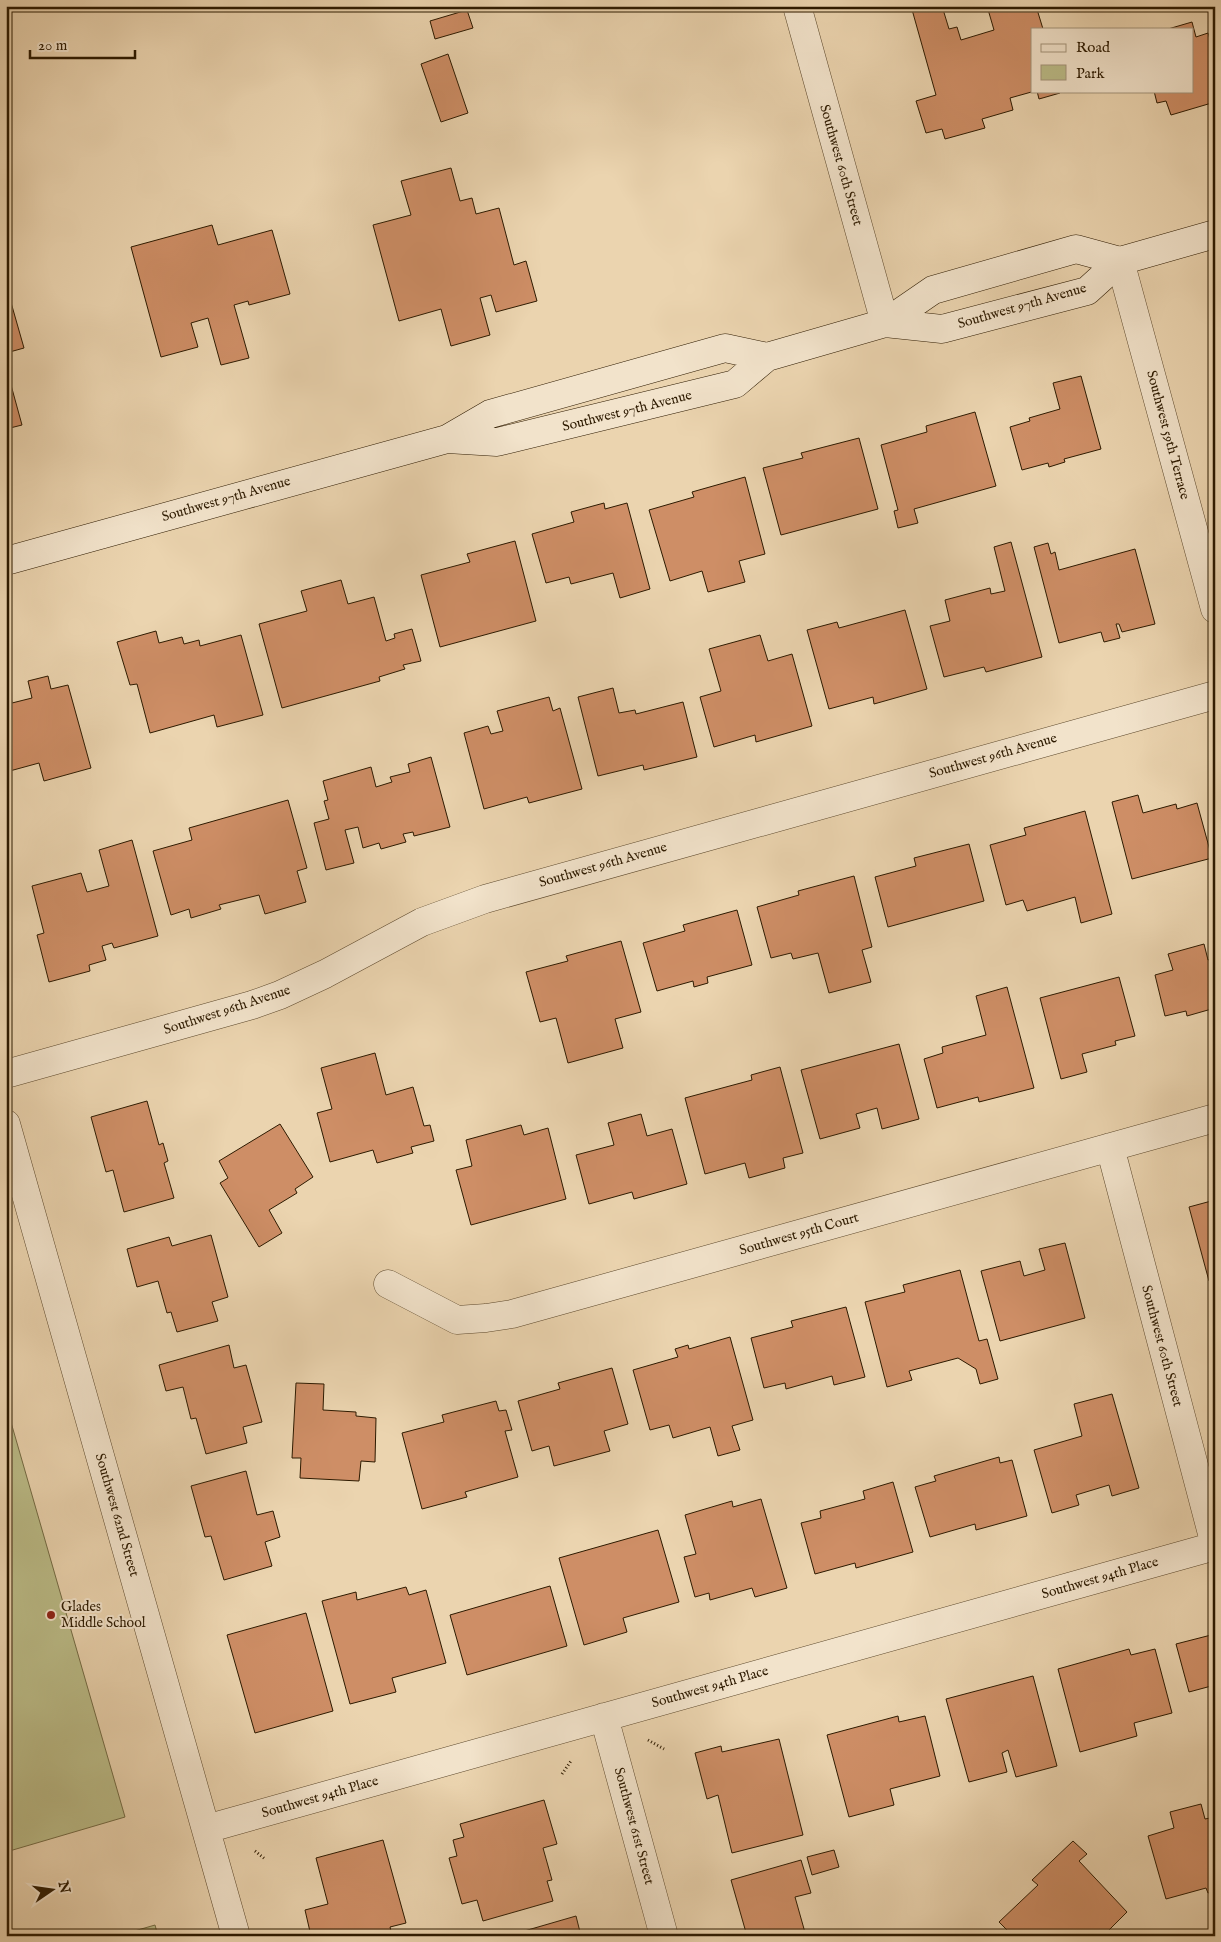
<svg xmlns="http://www.w3.org/2000/svg" width="1221" height="1942" font-family="'IM FELL English',serif">
	<style>
		.green { fill: #bbbc88; stroke: #746b44 }
		.building { fill: #ce8e66; stroke: #2d1a00 }
		.lines { fill: none; stroke-linecap: round; stroke-linejoin: round }
		.street-casing { stroke: #5c482c; stroke-width: 29 }
		.secondary-casing { stroke: #2d1a00; stroke-width: 29 }
		.path { stroke: #2d1a00; stroke-width: 3; stroke-dasharray: 1 2.5; stroke-linecap: butt }
		.street { stroke: #f2e3cb; stroke-width: 28 }
		.secondary { stroke: #f2e3cb; stroke-width: 28 }
		.poi-dot { fill: #8f2418; stroke: #f2e3cb; stroke-width: 2 }
		.labels { text-anchor: middle; dominant-baseline: central; stroke-width: 4; stroke-linejoin: round; paint-order: stroke }
		.street-label { font-size: 14px; fill: #2d1a00; stroke: #f2e3cb }
		.poi-label { font-size: 14px; fill: #2d1a00; stroke: #f2e3cb; text-anchor: start }
	</style>
	<rect width="100%" height="100%" fill="#ebd4af"/>
	<filter id="stains"><feTurbulence type="fractalNoise" baseFrequency=".004" numOctaves="4"/><feColorMatrix values="0 0 0 0 .2 0 0 0 0 .09 0 0 0 0 .02 0 0 0 .5 -.17"/></filter>
	<radialGradient id="worn" r=".72"><stop offset=".6" stop-color="#630" stop-opacity="0"/><stop offset="1" stop-color="#630" stop-opacity=".3"/></radialGradient>
	<path class="green" d="M 6,1405 L 125,1817 L 6,1852 Z
		M 155,1925 L 158,1936 L 117,1936 Z"/>
	<path class="building" d="M 911,6 L 942,6 L 949,29 L 957,27 L 961,40 L 994,30 L 987,6 L 1036,6 L 1043,29 L 1032,29 L 1032,91 L 1035,91 L 1010,98 L 1013,110 L 982,119 L 985,128 L 945,139 L 942,129 L 926,133 L 916,101 L 936,95 Z
		M 467,10 L 473,28 L 435,39 L 430,21 Z
		M 1192,22 L 1196,37 L 1208,33 L 1215,55 L 1215,102 L 1171,115 L 1166,101 L 1157,103 L 1154,91 L 1192,91 L 1192,29 L 1168,29 Z
		M 448,54 L 468,113 L 441,122 L 421,64 Z
		M 1037,91 L 1060,91 L 1060,93 L 1039,99 Z
		M 451,168 L 460,201 L 472,198 L 476,214 L 499,208 L 514,265 L 526,261 L 537,301 L 496,312 L 491,295 L 480,298 L 490,335 L 451,346 L 441,309 L 399,321 L 373,225 L 411,215 L 401,181 Z
		M 212,225 L 218,245 L 272,230 L 290,294 L 249,305 L 248,301 L 234,305 L 249,358 L 221,365 L 208,318 L 191,323 L 198,347 L 161,357 L 131,247 Z
		M 6,285 L 24,348 L 6,353 Z
		M 1081,376 L 1101,449 L 1064,459 L 1065,462 L 1049,467 L 1048,463 L 1022,470 L 1010,427 L 1030,421 L 1029,418 L 1060,409 L 1053,383 Z
		M 11,385 L 22,425 L 6,429 L 6,386 Z
		M 975,412 L 996,486 L 914,509 L 918,523 L 898,528 L 894,511 L 898,510 L 881,445 L 927,432 L 926,426 Z
		M 859,438 L 878,509 L 781,535 L 763,468 L 803,458 L 801,453 Z
		M 745,477 L 765,554 L 739,561 L 745,582 L 708,592 L 702,571 L 670,581 L 649,510 L 694,497 L 692,492 Z
		M 604,503 L 605,509 L 627,503 L 650,589 L 620,598 L 613,573 L 571,584 L 569,577 L 546,583 L 532,534 L 574,522 L 571,512 Z
		M 515,541 L 536,621 L 440,647 L 421,575 L 470,562 L 467,554 Z
		M 1011,542 L 1042,657 L 986,672 L 984,667 L 944,677 L 930,626 L 950,621 L 945,600 L 990,588 L 991,594 L 1005,591 L 994,547 Z
		M 1048,543 L 1051,554 L 1055,552 L 1059,570 L 1135,549 L 1155,624 L 1122,632 L 1119,624 L 1116,624 L 1120,638 L 1104,642 L 1101,632 L 1059,643 L 1034,547 Z
		M 341,580 L 348,604 L 374,597 L 386,641 L 395,638 L 394,634 L 412,629 L 421,661 L 403,665 L 405,669 L 379,677 L 380,681 L 282,708 L 259,624 L 307,611 L 301,591 Z
		M 905,610 L 927,689 L 874,704 L 873,697 L 829,709 L 807,630 L 837,622 L 839,628 Z
		M 156,631 L 159,643 L 182,637 L 184,644 L 199,640 L 200,646 L 241,635 L 263,715 L 217,727 L 214,715 L 150,733 L 137,684 L 130,685 L 117,642 Z
		M 760,635 L 768,661 L 792,654 L 812,726 L 756,742 L 755,735 L 714,747 L 700,697 L 721,691 L 709,649 Z
		M 48,676 L 51,689 L 68,685 L 91,768 L 44,781 L 39,763 L 6,772 L 6,697 L 11,696 L 12,703 L 32,698 L 28,681 Z
		M 613,688 L 619,713 L 635,710 L 636,714 L 683,702 L 697,757 L 644,770 L 643,765 L 598,776 L 578,697 Z
		M 549,697 L 553,711 L 560,708 L 582,789 L 529,803 L 527,797 L 484,809 L 464,733 L 488,726 L 491,734 L 503,731 L 497,711 Z
		M 431,757 L 450,827 L 414,836 L 413,832 L 403,834 L 406,842 L 381,849 L 379,843 L 363,848 L 358,827 L 345,830 L 354,863 L 326,870 L 314,823 L 329,819 L 324,801 L 328,800 L 323,781 L 371,767 L 376,787 L 392,782 L 390,777 L 410,772 L 408,764 Z
		M 1138,795 L 1143,813 L 1176,804 L 1177,809 L 1197,803 L 1212,858 L 1132,879 L 1112,802 Z
		M 288,800 L 307,868 L 297,871 L 306,902 L 265,914 L 259,895 L 219,905 L 221,909 L 191,918 L 189,909 L 171,915 L 153,851 L 192,840 L 189,828 Z
		M 1085,811 L 1112,914 L 1081,923 L 1075,897 L 1027,911 L 1023,900 L 1006,905 L 990,845 L 1026,835 L 1024,828 Z
		M 132,840 L 158,936 L 114,948 L 112,943 L 102,946 L 106,960 L 89,965 L 90,971 L 49,982 L 37,935 L 44,933 L 32,886 L 81,873 L 87,892 L 109,886 L 99,850 Z
		M 969,844 L 984,901 L 888,927 L 875,877 L 916,866 L 914,858 Z
		M 854,876 L 872,947 L 862,950 L 871,982 L 829,993 L 818,953 L 793,959 L 791,953 L 771,958 L 757,907 L 799,895 L 798,891 Z
		M 737,910 L 752,965 L 707,977 L 708,983 L 694,987 L 693,981 L 657,991 L 643,943 L 685,931 L 683,925 Z
		M 621,941 L 641,1012 L 615,1019 L 623,1048 L 568,1063 L 556,1018 L 540,1022 L 526,972 L 568,961 L 566,956 Z
		M 1204,944 L 1208,960 L 1215,958 L 1215,1008 L 1187,1016 L 1186,1011 L 1165,1016 L 1155,975 L 1173,970 L 1168,954 Z
		M 1119,977 L 1135,1036 L 1115,1041 L 1116,1045 L 1082,1054 L 1087,1072 L 1061,1079 L 1040,998 Z
		M 1007,987 L 1034,1088 L 979,1102 L 978,1097 L 937,1108 L 924,1059 L 943,1053 L 942,1047 L 986,1035 L 976,996 Z
		M 899,1044 L 919,1119 L 882,1129 L 877,1108 L 856,1114 L 860,1128 L 820,1139 L 801,1070 Z
		M 375,1053 L 386,1095 L 413,1087 L 424,1126 L 430,1125 L 434,1141 L 411,1147 L 413,1153 L 377,1163 L 373,1150 L 330,1162 L 317,1113 L 332,1109 L 321,1068 Z
		M 780,1067 L 803,1153 L 783,1158 L 785,1168 L 749,1178 L 745,1163 L 705,1174 L 685,1098 L 752,1080 L 751,1075 Z
		M 147,1101 L 159,1145 L 163,1143 L 168,1161 L 164,1163 L 174,1198 L 124,1212 L 113,1170 L 106,1172 L 91,1117 Z
		M 641,1114 L 647,1136 L 672,1129 L 687,1184 L 634,1199 L 632,1192 L 589,1204 L 576,1155 L 614,1145 L 608,1123 Z
		M 280,1124 L 313,1177 L 295,1189 L 297,1193 L 269,1210 L 282,1233 L 259,1247 L 220,1183 L 228,1178 L 219,1161 Z
		M 521,1125 L 524,1135 L 548,1128 L 566,1199 L 471,1225 L 456,1170 L 472,1166 L 466,1140 Z
		M 1215,1200 L 1215,1279 L 1209,1281 L 1189,1207 Z
		M 211,1235 L 228,1297 L 212,1302 L 218,1321 L 177,1332 L 171,1312 L 167,1313 L 158,1281 L 137,1287 L 127,1249 L 169,1237 L 172,1246 Z
		M 1065,1243 L 1085,1318 L 1000,1341 L 981,1271 L 1020,1261 L 1024,1276 L 1045,1270 L 1039,1249 Z
		M 960,1270 L 979,1341 L 987,1339 L 998,1379 L 980,1384 L 976,1369 L 958,1358 L 909,1371 L 912,1380 L 887,1387 L 865,1302 L 905,1292 L 903,1285 Z
		M 846,1307 L 865,1377 L 834,1385 L 832,1376 L 786,1389 L 785,1383 L 764,1388 L 751,1338 L 793,1327 L 791,1321 Z
		M 730,1337 L 753,1420 L 732,1426 L 740,1450 L 718,1456 L 710,1427 L 673,1438 L 669,1425 L 650,1430 L 633,1370 L 678,1357 L 675,1349 L 688,1345 L 689,1349 Z
		M 229,1345 L 234,1368 L 246,1365 L 262,1422 L 243,1427 L 247,1443 L 206,1454 L 196,1418 L 191,1419 L 183,1387 L 166,1391 L 159,1365 Z
		M 612,1368 L 628,1424 L 604,1431 L 610,1451 L 554,1466 L 549,1446 L 532,1451 L 518,1401 L 560,1389 L 558,1383 Z
		M 296,1383 L 324,1384 L 323,1410 L 356,1412 L 356,1416 L 376,1418 L 375,1462 L 361,1461 L 359,1481 L 300,1478 L 301,1458 L 292,1458 Z
		M 1112,1394 L 1139,1488 L 1112,1496 L 1109,1485 L 1076,1495 L 1079,1505 L 1052,1513 L 1034,1450 L 1082,1436 L 1074,1404 Z
		M 496,1401 L 499,1411 L 506,1410 L 512,1430 L 505,1431 L 518,1477 L 465,1492 L 467,1497 L 422,1509 L 402,1433 L 444,1422 L 442,1415 Z
		M 999,1457 L 1000,1463 L 1012,1460 L 1027,1516 L 976,1530 L 975,1524 L 930,1537 L 915,1487 L 936,1481 L 934,1476 Z
		M 246,1471 L 257,1515 L 273,1511 L 280,1537 L 265,1542 L 272,1566 L 224,1580 L 211,1536 L 205,1537 L 191,1486 Z
		M 893,1482 L 913,1552 L 856,1568 L 855,1563 L 815,1574 L 801,1523 L 821,1518 L 820,1511 L 865,1499 L 863,1491 Z
		M 761,1499 L 787,1588 L 755,1597 L 752,1588 L 710,1600 L 709,1593 L 695,1597 L 684,1557 L 696,1554 L 685,1515 L 732,1501 L 733,1507 Z
		M 658,1530 L 679,1602 L 623,1618 L 627,1632 L 584,1645 L 559,1558 Z
		M 550,1586 L 567,1646 L 467,1675 L 450,1615 Z
		M 406,1587 L 409,1595 L 426,1590 L 446,1663 L 392,1678 L 396,1692 L 350,1704 L 322,1601 L 356,1592 L 357,1600 Z
		M 306,1613 L 333,1711 L 255,1733 L 227,1635 Z
		M 1215,1634 L 1215,1685 L 1189,1692 L 1176,1644 Z
		M 1129,1649 L 1131,1655 L 1155,1649 L 1172,1713 L 1134,1723 L 1137,1736 L 1080,1752 L 1058,1669 Z
		M 1033,1676 L 1057,1766 L 1016,1777 L 1008,1750 L 1002,1753 L 1007,1772 L 969,1782 L 946,1699 Z
		M 898,1716 L 899,1722 L 925,1716 L 940,1776 L 890,1789 L 894,1805 L 849,1817 L 827,1735 Z
		M 779,1739 L 803,1835 L 732,1853 L 718,1795 L 707,1799 L 695,1753 L 721,1746 L 722,1752 Z
		M 544,1800 L 557,1844 L 543,1848 L 552,1880 L 547,1881 L 553,1901 L 483,1921 L 477,1900 L 462,1904 L 449,1858 L 457,1856 L 453,1840 L 464,1837 L 460,1824 Z
		M 1201,1804 L 1205,1819 L 1215,1817 L 1215,1891 L 1208,1893 L 1206,1888 L 1166,1899 L 1148,1836 L 1174,1828 L 1170,1812 Z
		M 383,1840 L 406,1923 L 390,1927 L 391,1931 L 372,1936 L 311,1936 L 305,1910 L 328,1904 L 316,1858 Z
		M 1073,1841 L 1087,1854 L 1079,1861 L 1127,1912 L 1103,1936 L 1087,1936 L 1083,1932 L 1079,1936 L 1013,1936 L 999,1922 L 1038,1885 L 1032,1880 Z
		M 834,1850 L 839,1867 L 812,1875 L 807,1857 Z
		M 801,1860 L 811,1893 L 795,1897 L 806,1936 L 747,1936 L 731,1880 Z
		M 576,1916 L 581,1936 L 507,1936 Z"/>
	<g class="lines">
		<defs>
			<path id="street" d="M 797,6 L 885,323
				M 1120,261 L 1215,609
				M 6,1074 L 252,1005 L 280,995 L 325,974 L 422,922 L 485,899 L 1215,695
				M 6,1124 L 236,1936
				M 1110,1147 L 1215,1545
				M 388,1284 L 457,1320 L 486,1318 L 512,1314 L 1215,1118
				M 604,1717 L 664,1936
				M 206,1829 L 1215,1546"/>
			<path id="secondary" d="M 885,323 L 942,329 L 1087,291 L 1120,261 L 1215,234
				M 447,439 L 497,442 L 735,384 L 767,357 L 885,323 L 933,290 L 1076,249 L 1120,261
				M 6,561 L 447,439 L 490,414 L 725,348 L 767,357"/>
		</defs>
		<use href="#street" class="street-casing"/>
		<use href="#secondary" class="secondary-casing"/>
		<path class="path" d="M 648,1740 L 664,1749
			M 562,1774 L 571,1761
			M 255,1851 L 265,1859"/>
		<use href="#street" class="street"/>
		<use href="#secondary" class="secondary"/>
	</g>
	<circle class="poi-dot" cx="51" cy="1615" r="5"/>
	<g class="labels">
		<g class="street-label">
			<text transform="translate(841 165) rotate(74)">Southwest 60th Street</text>
			<text transform="translate(1022 306) rotate(-16)">Southwest 97th Avenue</text>
			<text transform="translate(627 411) rotate(-14)">Southwest 97th Avenue</text>
			<text transform="translate(1168 435) rotate(75)">Southwest 59th Terrace</text>
			<text transform="translate(226 499) rotate(-16)">Southwest 97th Avenue</text>
			<text transform="translate(993 756) rotate(-16)">Southwest 96th Avenue</text>
			<text transform="translate(603 865) rotate(-16)">Southwest 96th Avenue</text>
			<text transform="translate(227 1010) rotate(-18)">Southwest 96th Avenue</text>
			<text transform="translate(799 1234) rotate(-16)">Southwest 95th Court</text>
			<text transform="translate(1162 1346) rotate(75)">Southwest 60th Street</text>
			<text transform="translate(117 1515) rotate(74)">Southwest 62nd Street</text>
			<text transform="translate(1100 1578) rotate(-16)">Southwest 94th Place</text>
			<text transform="translate(710 1687) rotate(-16)">Southwest 94th Place</text>
			<text transform="translate(320 1797) rotate(-16)">Southwest 94th Place</text>
			<text transform="translate(634 1826) rotate(75)">Southwest 61st Street</text>
		</g>
		<g class="poi-label">
			<text x="61" y="1607">Glades<tspan x="61" dy="16">Middle School</tspan></text>
		</g>
	</g>
	<rect width="1221" height="1942" fill="none" stroke="#ebd4af" stroke-width="25"/>
	<rect x="8" y="8" width="1206" height="1927" fill="none" stroke="#2d1a00" stroke-width="2.5"/>
	<rect x="12" y="12" width="1196" height="1917" fill="none" stroke="#2d1a00"/>
	<rect x="1031" y="28" width="162" height="65" fill="#f2e3cb" stroke="#a3937a"/>
	<rect x="1041" y="44" width="25" height="8" fill="#f2e3cb" stroke="#a3937a"/>
	<text x="1076" y="52" font-size="15" fill="#2d1a00">Road</text>
	<rect x="1041" y="65" width="25" height="15" fill="#bbbc88" stroke="#a3937a"/>
	<text x="1076" y="78" font-size="15" fill="#2d1a00">Park</text>
	<g transform="translate(52 1890) rotate(77)" stroke="#f2e3cb" stroke-width="4" paint-order="stroke">
	<path d="M0-4L9 19L0 12L-9 19Z" fill="#2d1a00"/>
	<text y="-8" font-size="14" font-weight="bold" text-anchor="middle" fill="#2d1a00">N</text>
	</g>
	<path d="M30 50v8h105v-8" fill="none" stroke="#2d1a00" stroke-width="2.5"/>
	<text x="38" y="50" font-size="15" fill="#2d1a00" stroke="#f2e3cb" stroke-width="4" paint-order="stroke">20 m</text>
	<rect width="100%" height="100%" filter="url(#stains)"/>
	<rect width="100%" height="100%" fill="url(#worn)"/>
</svg>
